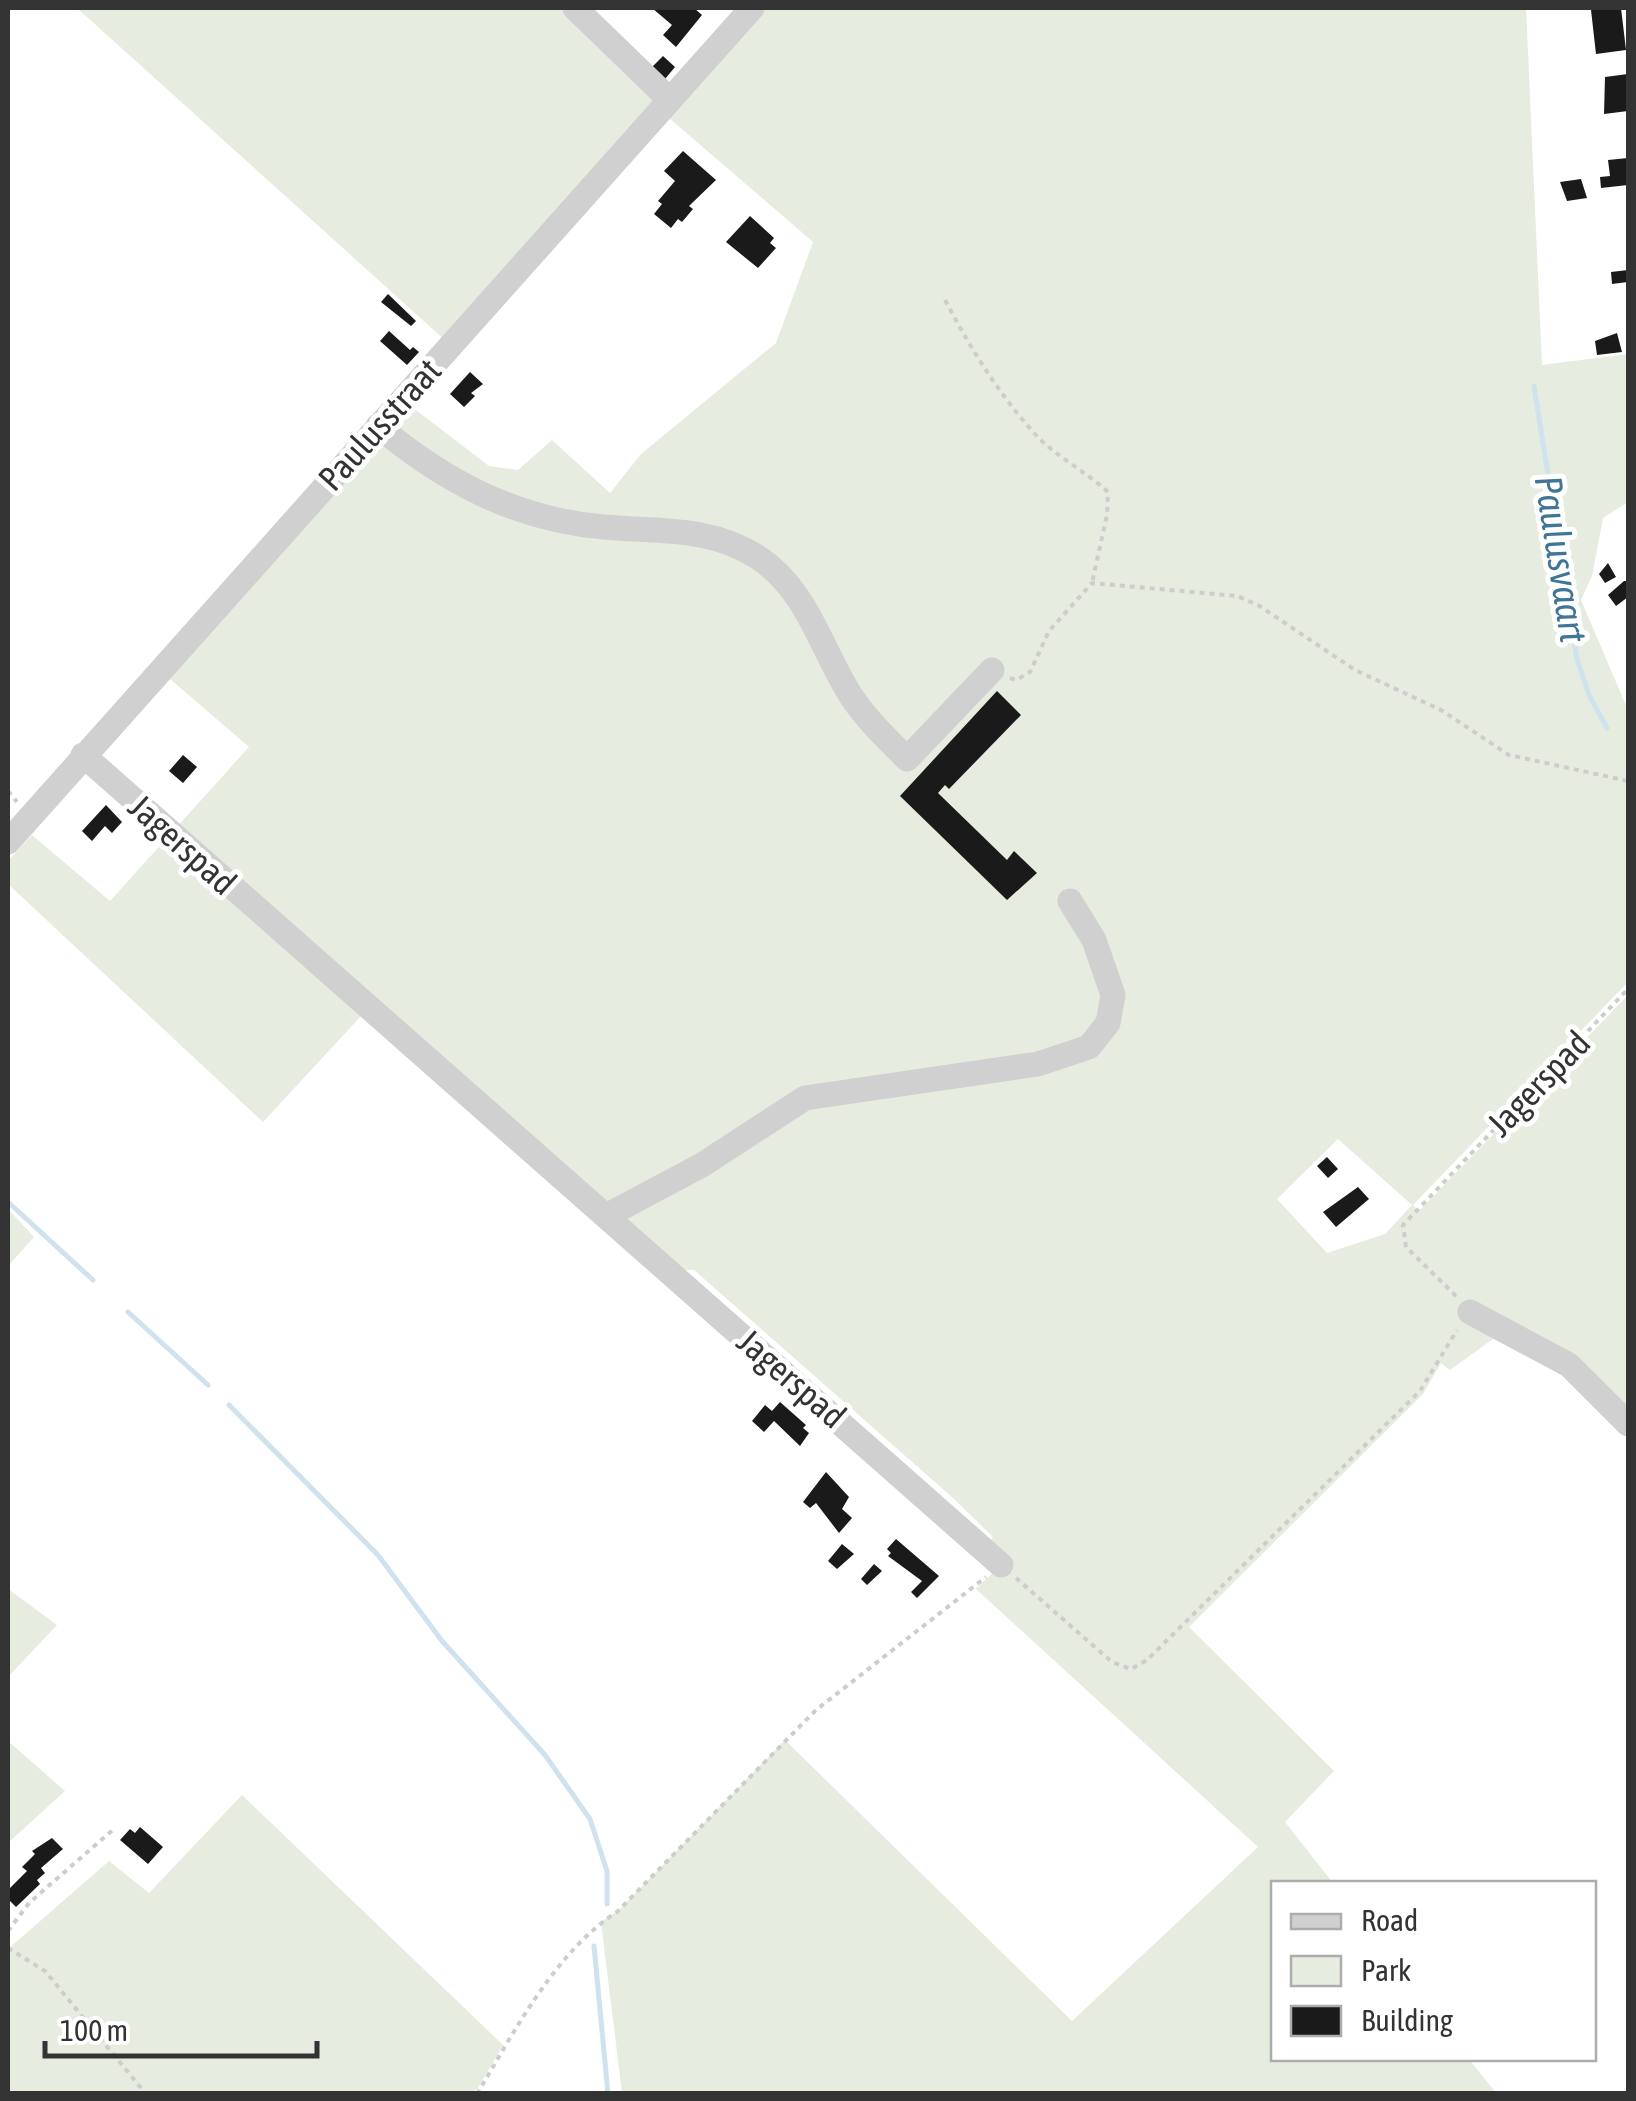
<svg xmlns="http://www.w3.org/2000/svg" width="1636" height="2101" font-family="'Asap Condensed',sans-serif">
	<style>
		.green { fill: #e6ecdf; fill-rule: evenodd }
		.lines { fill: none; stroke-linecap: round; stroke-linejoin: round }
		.stream { stroke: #cfe2ee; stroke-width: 5 }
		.building { fill: #1a1a1a }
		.path { stroke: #cdcdcd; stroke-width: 4; stroke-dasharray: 5 5; stroke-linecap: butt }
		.minor { stroke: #d0d0d0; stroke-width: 25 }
		.labels { text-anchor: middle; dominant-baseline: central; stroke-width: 10; stroke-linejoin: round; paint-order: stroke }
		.street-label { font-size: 35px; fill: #333; stroke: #fff }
		.water-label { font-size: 38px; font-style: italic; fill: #3f7597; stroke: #fff }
	</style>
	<rect width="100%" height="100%" fill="#fff"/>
	<path class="green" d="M 77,8 L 570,8 L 663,96 L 741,8 L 1526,8 L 1542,365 L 1628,354 L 1628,502 L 1603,518 L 1592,576 L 1581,600 L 1628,710 L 1628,982 L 1413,1205 L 1419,1211 L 1628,995 L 1628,1419 L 1504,1331 L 1450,1370 L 1441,1363 L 1423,1394 L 1189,1627 L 1334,1771 L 1285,1822 L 1333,1883 L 1274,1884 L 1274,2058 L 1469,2059 L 1496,2093 L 622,2093 L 601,1922 L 620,1909 L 785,1740 L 1072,2021 L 1258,1847 L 976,1589 L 1004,1562 L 990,1541 L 993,1537 L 953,1498 L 694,1270 L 683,1270 L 175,829 L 249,747 L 155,666 L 412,407 L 489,466 L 518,470 L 552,440 L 610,493 L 641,454 L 776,343 L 813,242 L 655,106 L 447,342 ZM 1338,1139 L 1412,1205 L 1385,1234 L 1327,1253 L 1277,1199 Z
		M 32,835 L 110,901 L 165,840 L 363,1014 L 263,1122 L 8,884 L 8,861 Z
		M 8,1209 L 34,1237 L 8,1266 Z
		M 8,1589 L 57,1625 L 8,1677 Z
		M 8,1741 L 65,1791 L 8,1843 Z
		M 242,1795 L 503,2045 L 478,2088 L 471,2094 L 8,2093 L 8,1949 L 109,1861 L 149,1893 Z"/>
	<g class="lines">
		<path class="stream" d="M 1534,386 L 1577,659 L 1589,695 L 1607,728
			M 8,1202 L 93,1280
			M 128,1312 L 208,1385
			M 229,1405 L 378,1555 L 442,1641 L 545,1755 L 590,1819 L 607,1871 L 607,1904
			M 594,1946 L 608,2094"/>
	</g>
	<path class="building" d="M 652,8 L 694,8 L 702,15 L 676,47 L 663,35 L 672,25 Z
		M 1615,8 L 1621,8 L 1626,50 L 1596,54 L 1591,10 Z
		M 663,56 L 675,67 L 665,79 L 652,67 Z
		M 1628,74 L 1628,111 L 1604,114 L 1605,77 Z
		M 683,151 L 716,180 L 689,206 L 693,209 L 682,222 L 678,219 L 671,228 L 654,214 L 662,204 L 658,201 L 675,181 L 664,171 Z
		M 1628,158 L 1628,185 L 1601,188 L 1600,177 L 1610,176 L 1608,160 Z
		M 1581,179 L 1587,198 L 1567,201 L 1560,182 Z
		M 750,216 L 774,238 L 770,243 L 776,248 L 758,268 L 726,242 Z
		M 1628,270 L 1628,282 L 1612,284 L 1611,272 Z
		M 388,294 L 416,321 L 411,326 L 381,302 Z
		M 389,331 L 410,350 L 413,347 L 419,352 L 407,365 L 380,341 Z
		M 1617,333 L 1622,352 L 1597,355 L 1595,341 Z
		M 470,372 L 483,384 L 471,393 L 475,396 L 464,407 L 450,394 Z
		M 1608,563 L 1616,577 L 1605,583 L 1599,574 Z
		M 1624,581 L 1628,581 L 1628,597 L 1616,606 L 1608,595 Z
		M 997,691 L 1021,715 L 949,789 L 945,785 L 938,793 L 1007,860 L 1014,851 L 1037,873 L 1007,900 L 900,796 Z
		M 183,755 L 197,767 L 183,783 L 169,771 Z
		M 106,805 L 122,822 L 112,833 L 105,826 L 92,841 L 82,831 Z
		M 1327,1157 L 1338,1169 L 1328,1178 L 1317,1166 Z
		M 1358,1187 L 1369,1199 L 1336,1227 L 1323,1212 Z
		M 780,1402 L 806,1425 L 803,1428 L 809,1433 L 800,1446 L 774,1421 L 764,1432 L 752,1421 L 765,1405 L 772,1411 Z
		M 826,1472 L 849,1497 L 842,1509 L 852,1518 L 839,1533 L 816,1503 L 810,1508 L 803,1502 Z
		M 896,1539 L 939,1576 L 917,1598 L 911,1592 L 922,1581 L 888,1556 L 891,1553 L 887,1549 Z
		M 842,1544 L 854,1554 L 837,1569 L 828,1561 Z
		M 874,1564 L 882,1571 L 867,1585 L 861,1579 Z
		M 140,1827 L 163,1847 L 148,1864 L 120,1840 L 130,1829 L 135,1833 Z
		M 52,1838 L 63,1849 L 41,1868 L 45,1873 L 37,1880 L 40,1884 L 16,1907 L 8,1899 L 8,1890 L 27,1871 L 22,1867 L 35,1854 L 32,1851 Z"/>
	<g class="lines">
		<path class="path" d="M 945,300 C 971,349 998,393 1035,434 C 1055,456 1085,471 1108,492 L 1107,515 L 1092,583
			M 1010,678 L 1016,680 L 1030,672 L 1049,631 L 1092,583 L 1237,596 L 1258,605 L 1355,670 L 1441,710 L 1509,755 L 1628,781
			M 8,791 L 17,802
			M 1456,1296 L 1406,1247 L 1403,1225 L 1628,989
			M 1016,1578 L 1112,1662 L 1131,1669 L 1147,1660 L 1420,1391 L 1457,1330
			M 8,1931 L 29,1903 L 115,1828
			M 8,1948 L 45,1971 L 146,2094
			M 477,2094 C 514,2032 556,1951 617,1912 L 816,1710 L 986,1577"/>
		<path class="minor" d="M 575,8 L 669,99
			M 378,426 C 444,481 516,520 604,527 C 659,532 710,526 759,558 C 808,591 821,649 851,696 C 867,720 887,739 907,759 L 992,670
			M 83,755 L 1001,1565
			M 8,842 L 752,8
			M 606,1216 L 702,1165 L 805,1098 L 1038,1064 L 1089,1047 L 1108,1023 L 1113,995 L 1094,940 L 1070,901
			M 1470,1312 L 1569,1365 L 1628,1424"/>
	</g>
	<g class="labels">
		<g class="street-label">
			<text transform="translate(379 424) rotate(-48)">Paulusstraat</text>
			<text transform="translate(183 844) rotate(42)">Jagerspad</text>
			<text transform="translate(1538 1083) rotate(-46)">Jagerspad</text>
			<text transform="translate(792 1378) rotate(41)">Jagerspad</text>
		</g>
		<g class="water-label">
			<text transform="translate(1561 559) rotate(81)">Paulusvaart</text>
		</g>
	</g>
	<rect width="1636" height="2101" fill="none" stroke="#333333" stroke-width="20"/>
	<rect x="1271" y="1881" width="325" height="180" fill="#ffffff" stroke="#adadad" stroke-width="2.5"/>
	<rect x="1291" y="1914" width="50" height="15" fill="#d0d0d0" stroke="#adadad" stroke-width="2.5"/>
	<text x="1361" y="1931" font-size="30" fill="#333333">Road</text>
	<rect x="1291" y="1956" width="50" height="30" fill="#e6ecdf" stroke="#adadad" stroke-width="2.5"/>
	<text x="1361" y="1981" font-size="30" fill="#333333">Park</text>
	<rect x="1291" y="2006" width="50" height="30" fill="#1a1a1a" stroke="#adadad" stroke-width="2.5"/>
	<text x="1361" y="2031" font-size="30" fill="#333333">Building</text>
	<path d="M45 2041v15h272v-15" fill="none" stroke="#333333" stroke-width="5"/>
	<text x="60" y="2041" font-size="30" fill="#333333" stroke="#ffffff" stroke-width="8" paint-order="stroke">100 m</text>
</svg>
